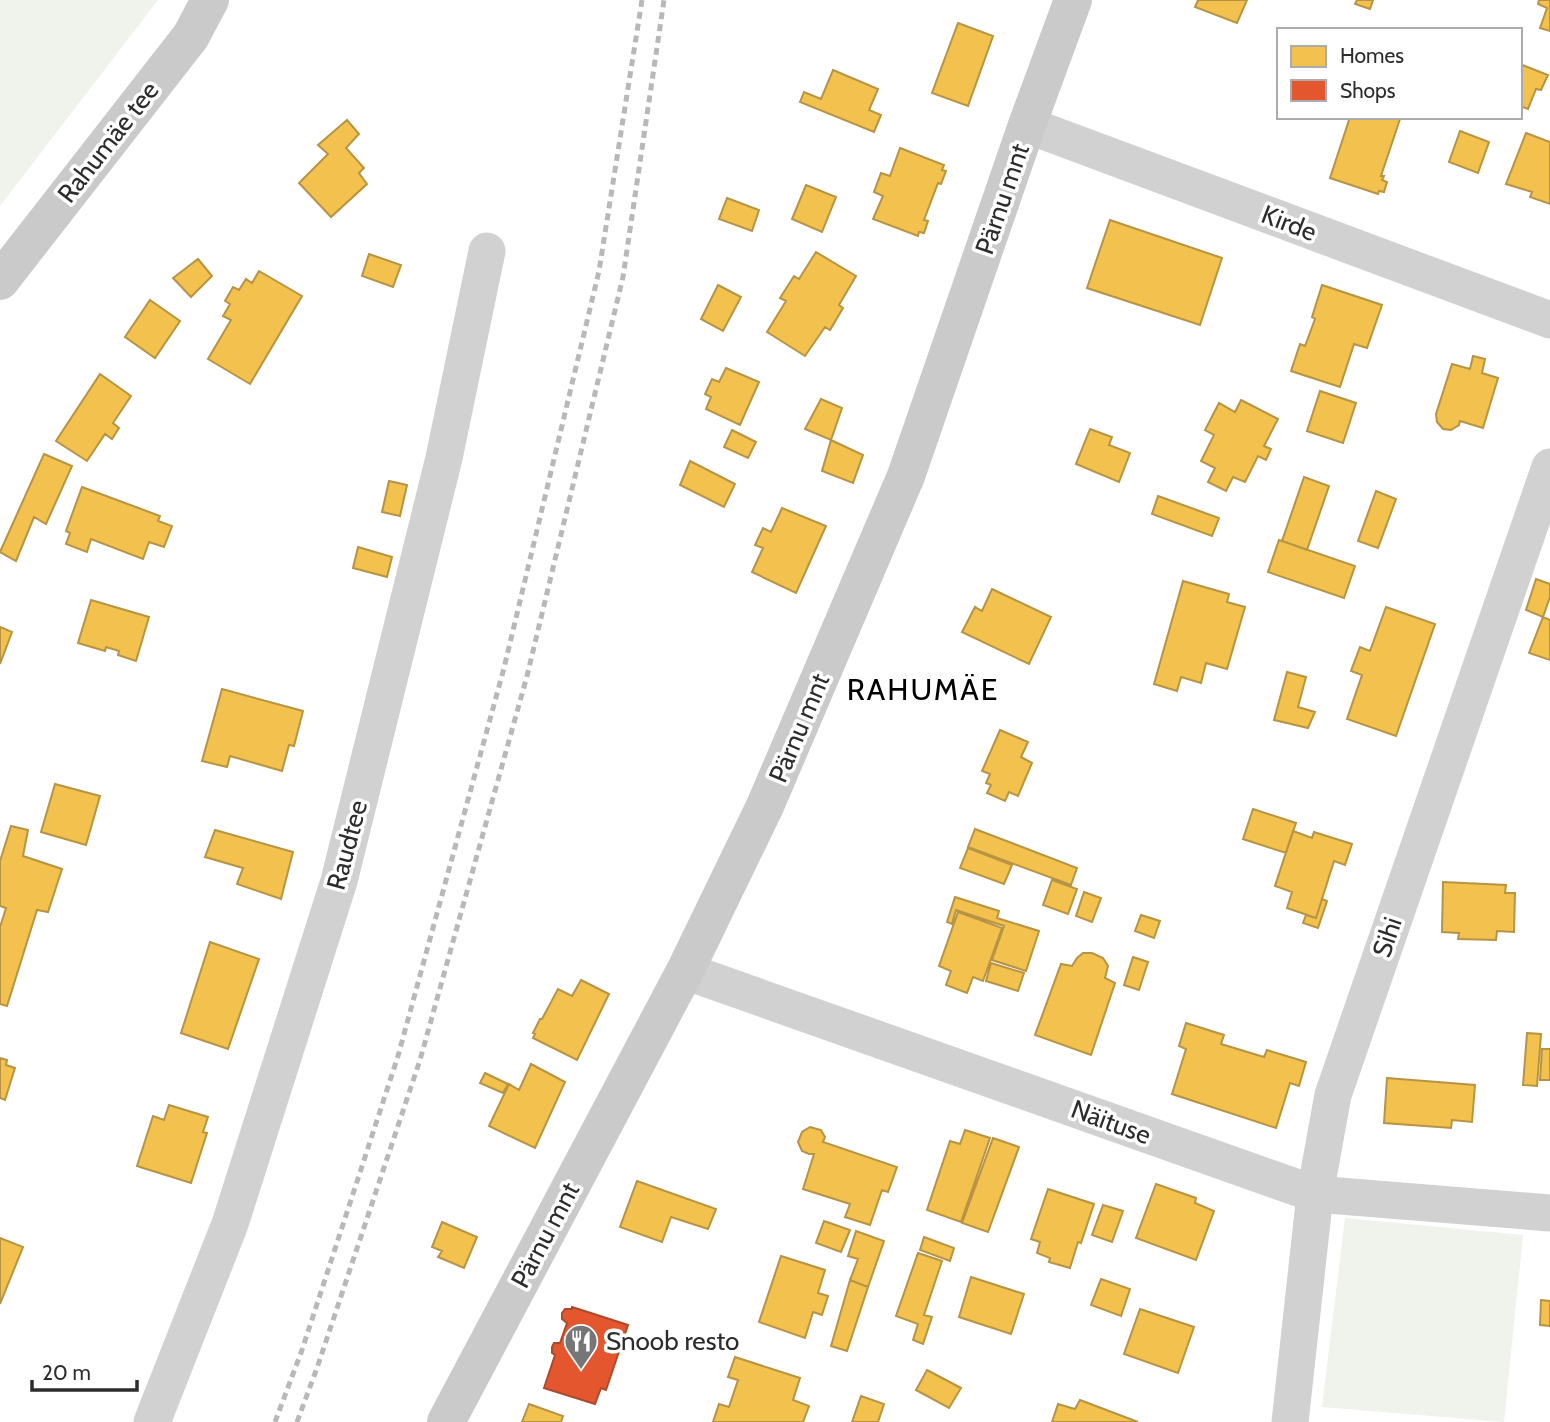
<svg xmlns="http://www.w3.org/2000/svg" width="1550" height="1422" font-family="Cabin,sans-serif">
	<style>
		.green { fill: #eff3eb }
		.homes { fill: #f2c14e; stroke: #b79444; stroke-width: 2 }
		.shops { fill: #e4572e; stroke: #ad4a2d; stroke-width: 2 }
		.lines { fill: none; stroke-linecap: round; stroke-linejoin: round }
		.street { stroke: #d1d1d1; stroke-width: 37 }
		.secondary { stroke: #cacaca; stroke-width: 38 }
		.rail { stroke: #b8b8b8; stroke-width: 5; stroke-dasharray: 7 5; stroke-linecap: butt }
		.labels { text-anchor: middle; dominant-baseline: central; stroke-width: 7; stroke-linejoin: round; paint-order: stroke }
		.street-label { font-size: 26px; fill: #2c2c2c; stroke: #fff }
		.poi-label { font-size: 26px; fill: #2c2c2c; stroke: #fff; text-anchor: start }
		.quarter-label { font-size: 30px; letter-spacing: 2px; fill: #000; stroke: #fff }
	</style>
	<rect width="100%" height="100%" fill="#fff"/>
	<path class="green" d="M 0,0 L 158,0 L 0,206 Z
		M 1345,1218 L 1523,1235 L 1504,1422 L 1322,1407 Z"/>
	<path class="homes" d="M 1198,0 L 1247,0 L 1237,23 L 1195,7 Z
		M 1357,0 L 1373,0 L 1370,9 L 1355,4 Z
		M 1539,0 L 1550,0 L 1550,31 L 1540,28 L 1547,8 L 1538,4 Z
		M 958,23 L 993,36 L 968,106 L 932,93 Z
		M 1520,64 L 1548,75 L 1541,90 L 1536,89 L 1528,109 L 1520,106 Z
		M 833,70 L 878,89 L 869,110 L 881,115 L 874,132 L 800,102 L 804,92 L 821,99 Z
		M 1350,117 L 1397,117 L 1400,119 L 1381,176 L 1384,176 L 1382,180 L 1387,182 L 1384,192 L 1379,191 L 1378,194 L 1330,178 Z
		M 347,120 L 359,134 L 346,148 L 364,168 L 359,173 L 367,184 L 331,217 L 299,183 L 328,154 L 318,145 Z
		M 1460,131 L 1489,142 L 1478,173 L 1449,162 Z
		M 1526,133 L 1550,142 L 1550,204 L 1530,197 L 1532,192 L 1506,184 Z
		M 900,148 L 944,165 L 942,170 L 946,171 L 941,184 L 938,183 L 924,220 L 928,221 L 924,233 L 919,232 L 918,236 L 873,219 L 883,196 L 874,192 L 881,173 L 890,176 Z
		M 806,185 L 836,197 L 822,232 L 792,219 Z
		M 727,198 L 759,210 L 752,231 L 719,219 Z
		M 1110,220 L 1222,258 L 1200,325 L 1087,288 Z
		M 816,252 L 856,276 L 839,305 L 843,308 L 830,330 L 825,327 L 805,356 L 767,332 L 786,301 L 780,298 L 794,276 L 799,279 Z
		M 369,254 L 401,265 L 393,287 L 362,276 Z
		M 198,259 L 212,276 L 191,297 L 173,278 Z
		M 259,271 L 302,296 L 250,384 L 208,359 L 231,320 L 223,316 L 230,304 L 225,301 L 233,287 L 239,290 L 246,279 L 252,283 Z
		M 718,285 L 741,297 L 723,331 L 701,319 Z
		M 1322,285 L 1382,305 L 1367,348 L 1354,344 L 1340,387 L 1291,371 L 1300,344 L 1305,346 L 1315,319 L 1312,317 Z
		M 150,300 L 180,321 L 155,358 L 125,337 Z
		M 1473,356 L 1485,359 L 1482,373 L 1498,378 L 1483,428 L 1460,421 L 1459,425 L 1451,430 L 1443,429 L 1437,422 L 1436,414 L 1452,364 L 1470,369 Z
		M 726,368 L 759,382 L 740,425 L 706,409 L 711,397 L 705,394 L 712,379 L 719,382 Z
		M 100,374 L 131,396 L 113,423 L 119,428 L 112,439 L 105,434 L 87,461 L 56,441 Z
		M 1320,391 L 1356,403 L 1343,443 L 1307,431 Z
		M 821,399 L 842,408 L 831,440 L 805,429 Z
		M 1241,400 L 1278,419 L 1264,446 L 1271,449 L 1266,460 L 1258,456 L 1245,482 L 1233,477 L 1226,491 L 1208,482 L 1215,468 L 1201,461 L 1214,435 L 1205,430 L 1219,403 L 1235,412 Z
		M 1090,429 L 1112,437 L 1109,445 L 1130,453 L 1119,482 L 1076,464 Z
		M 732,430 L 756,442 L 748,458 L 724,447 Z
		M 831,440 L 863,455 L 853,483 L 822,471 Z
		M 44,454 L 72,466 L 46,524 L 34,517 L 16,561 L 0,552 Z
		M 690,461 L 735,484 L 724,507 L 680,485 Z
		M 1304,477 L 1329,486 L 1307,550 L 1282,541 Z
		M 389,481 L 407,485 L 400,516 L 382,512 Z
		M 82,487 L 160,516 L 158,521 L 172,526 L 164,547 L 149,542 L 143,559 L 91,539 L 87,552 L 66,544 L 70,533 L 66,531 Z
		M 1376,491 L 1396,499 L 1378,548 L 1358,541 Z
		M 1158,496 L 1219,518 L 1212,536 L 1152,514 Z
		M 782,508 L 826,526 L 796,593 L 752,572 L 763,548 L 755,545 L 763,528 L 771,532 Z
		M 1279,540 L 1355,566 L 1344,598 L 1268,572 Z
		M 358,547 L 392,557 L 387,577 L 353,568 Z
		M 1536,579 L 1550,584 L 1550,597 L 1543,617 L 1526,610 Z
		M 1183,581 L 1229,594 L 1227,602 L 1245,607 L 1227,669 L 1206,663 L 1201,683 L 1181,677 L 1177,691 L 1154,684 Z
		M 992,589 L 1051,617 L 1029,664 L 962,632 L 975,607 L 982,611 Z
		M 91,600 L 149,617 L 136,661 L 118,655 L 119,651 L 106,647 L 105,651 L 78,643 Z
		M 1386,607 L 1435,624 L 1396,736 L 1347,719 L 1362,675 L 1351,671 L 1360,647 L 1370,651 Z
		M 1543,617 L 1550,620 L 1550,660 L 1529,653 Z
		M 0,627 L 12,632 L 0,664 Z
		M 1287,672 L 1306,677 L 1298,707 L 1315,712 L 1308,728 L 1274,720 Z
		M 222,689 L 303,711 L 294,746 L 289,745 L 282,771 L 230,756 L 227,767 L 202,761 Z
		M 1000,730 L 1028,742 L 1021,757 L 1032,763 L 1018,796 L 1009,792 L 1005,801 L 987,793 L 991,785 L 986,783 L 990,774 L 982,771 Z
		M 55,784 L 100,796 L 86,845 L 41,832 Z
		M 1253,809 L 1296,823 L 1286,853 L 1243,839 Z
		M 11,826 L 28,830 L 23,856 L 62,869 L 48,912 L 37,910 L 7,1006 L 0,1004 L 0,927 L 6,908 L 0,906 L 0,861 Z
		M 975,829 L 1077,868 L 1071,885 L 968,847 Z
		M 215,830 L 293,852 L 281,899 L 237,884 L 243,868 L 205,857 Z
		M 1293,831 L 1312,838 L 1314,832 L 1352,844 L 1345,865 L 1334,861 L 1316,918 L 1287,908 L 1292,892 L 1275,886 Z
		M 968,848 L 1012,865 L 1004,884 L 960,868 Z
		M 1052,880 L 1077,889 L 1068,914 L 1043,905 Z
		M 1443,882 L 1506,885 L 1505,893 L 1515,893 L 1514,932 L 1497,931 L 1496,940 L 1458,939 L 1459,933 L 1442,932 Z
		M 1084,892 L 1101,898 L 1092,922 L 1076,916 Z
		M 955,897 L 999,911 L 997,918 L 1039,931 L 1026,971 L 992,960 L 1004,926 L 956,910 L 952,924 L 947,922 Z
		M 1322,899 L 1327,901 L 1318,928 L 1303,923 L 1306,915 L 1316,918 Z
		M 958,912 L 1002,928 L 983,981 L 973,977 L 967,993 L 946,985 L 951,971 L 939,966 Z
		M 1141,915 L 1160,921 L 1154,938 L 1135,931 Z
		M 210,942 L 259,959 L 228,1049 L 181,1033 Z
		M 1083,953 L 1092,953 L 1103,958 L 1108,966 L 1105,978 L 1115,983 L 1091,1055 L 1035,1035 L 1061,964 L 1072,966 L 1077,958 Z
		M 1133,957 L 1148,962 L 1139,990 L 1124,985 Z
		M 991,963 L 1024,973 L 1018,991 L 986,981 Z
		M 581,980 L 609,994 L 577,1060 L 533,1038 L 535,1034 L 533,1033 L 540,1019 L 542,1019 L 558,989 L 572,996 Z
		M 1186,1023 L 1224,1035 L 1221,1044 L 1264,1057 L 1267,1050 L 1306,1062 L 1299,1086 L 1290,1083 L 1276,1128 L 1172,1094 L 1186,1049 L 1179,1046 Z
		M 1527,1033 L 1541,1034 L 1537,1086 L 1523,1085 Z
		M 1542,1049 L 1550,1049 L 1550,1080 L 1540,1080 Z
		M 0,1058 L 7,1060 L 6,1065 L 15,1068 L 5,1100 L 0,1098 Z
		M 531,1064 L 565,1082 L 535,1148 L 489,1126 L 509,1084 L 519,1090 Z
		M 485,1073 L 508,1084 L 503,1093 L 480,1083 Z
		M 1387,1078 L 1475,1085 L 1472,1122 L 1452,1120 L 1451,1128 L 1384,1123 Z
		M 169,1105 L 208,1117 L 203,1132 L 207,1133 L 191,1183 L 137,1166 L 153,1116 L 164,1120 Z
		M 810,1127 L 821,1130 L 825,1137 L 823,1142 L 897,1167 L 888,1192 L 882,1190 L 870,1225 L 845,1217 L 850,1204 L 803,1189 L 814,1154 L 809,1154 L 802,1151 L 798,1142 L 802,1132 Z
		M 965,1130 L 990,1138 L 961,1222 L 927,1210 L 950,1141 L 960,1144 Z
		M 993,1138 L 1019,1147 L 988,1232 L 962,1223 Z
		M 637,1181 L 716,1209 L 708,1229 L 671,1217 L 662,1242 L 620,1227 Z
		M 1156,1184 L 1196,1198 L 1195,1203 L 1214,1211 L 1196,1260 L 1136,1238 Z
		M 1048,1189 L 1094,1204 L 1081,1243 L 1078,1242 L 1070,1268 L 1049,1262 L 1050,1258 L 1037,1253 L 1040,1242 L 1031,1239 Z
		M 1103,1205 L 1123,1211 L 1112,1242 L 1092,1235 Z
		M 824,1221 L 850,1230 L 841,1252 L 816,1243 Z
		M 442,1222 L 477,1237 L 464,1268 L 438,1257 L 442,1251 L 432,1247 Z
		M 856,1231 L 884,1241 L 868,1287 L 850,1280 L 858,1259 L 848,1256 Z
		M 924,1237 L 954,1248 L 950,1261 L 920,1250 Z
		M 0,1238 L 23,1247 L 0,1304 Z
		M 918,1253 L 942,1261 L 924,1315 L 932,1317 L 923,1344 L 913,1340 L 918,1324 L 896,1316 Z
		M 781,1256 L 825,1270 L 818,1293 L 828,1296 L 822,1315 L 813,1312 L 805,1338 L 759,1322 Z
		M 971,1277 L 1024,1294 L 1011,1334 L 959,1317 Z
		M 1101,1279 L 1130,1289 L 1121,1316 L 1091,1305 Z
		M 850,1280 L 868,1287 L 847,1351 L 831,1346 Z
		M 1541,1300 L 1550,1301 L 1550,1326 L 1540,1325 Z
		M 1140,1309 L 1194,1327 L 1178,1373 L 1124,1354 Z
		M 735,1357 L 800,1378 L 793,1400 L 809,1406 L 803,1422 L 713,1422 L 719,1404 L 729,1407 L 738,1380 L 728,1377 Z
		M 927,1370 L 961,1388 L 949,1408 L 916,1390 Z
		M 861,1396 L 884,1404 L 878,1422 L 852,1422 Z
		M 1080,1400 L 1138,1422 L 1052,1422 L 1058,1404 L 1075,1409 Z
		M 529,1404 L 563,1416 L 561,1422 L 522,1422 Z"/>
	<path class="shops" d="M 572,1307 L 628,1325 L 606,1390 L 601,1388 L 595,1404 L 544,1388 L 555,1355 L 552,1353 L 552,1347 L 554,1343 L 560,1343 L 567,1323 L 562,1319 L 562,1313 L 565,1309 L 572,1309 Z"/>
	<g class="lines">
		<path class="street" d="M 1027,125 L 1550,320
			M 685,971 L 1315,1194 L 1550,1213
			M 152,1422 L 230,1224 L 339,881 L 444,458 L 487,251
			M 1290,1422 L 1315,1194 L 1333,1095 L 1550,467"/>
		<path class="secondary" d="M 0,281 L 191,36 L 210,0
			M 446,1422 L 685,971 L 765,806 L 906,476 L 1027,125 L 1073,0"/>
		<path class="rail" d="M 275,1422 L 302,1350 L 398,1056 L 504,668 L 599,271 L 642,0
			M 297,1422 L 317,1368 L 420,1060 L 527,676 L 623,277 L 664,0"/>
	</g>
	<defs>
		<symbol id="restaurant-pin" viewBox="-11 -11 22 30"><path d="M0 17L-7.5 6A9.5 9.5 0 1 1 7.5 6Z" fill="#767676" stroke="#fff"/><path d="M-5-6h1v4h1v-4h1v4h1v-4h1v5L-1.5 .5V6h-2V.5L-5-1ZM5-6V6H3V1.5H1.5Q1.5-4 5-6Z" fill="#fff"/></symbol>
	</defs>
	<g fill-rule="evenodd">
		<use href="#restaurant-pin" x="562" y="1322" width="38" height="52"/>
	</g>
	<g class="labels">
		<g class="street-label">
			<text transform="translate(108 142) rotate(-52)">Rahumäe tee</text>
			<text transform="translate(1002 199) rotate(-71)">Pärnu mnt</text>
			<text transform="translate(1289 223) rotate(21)">Kirde</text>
			<text transform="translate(799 728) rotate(-67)">Pärnu mnt</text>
			<text transform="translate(347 845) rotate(-75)">Raudtee</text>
			<text transform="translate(1387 937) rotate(-71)">Sihi</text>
			<text transform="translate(1111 1122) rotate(20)">Näituse</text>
			<text transform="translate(545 1235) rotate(-62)">Pärnu mnt</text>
		</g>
		<g class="poi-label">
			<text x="606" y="1341">Snoob resto</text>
		</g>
		<g class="quarter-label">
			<text x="923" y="689">RAHUMÄE</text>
		</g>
	</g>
	<rect x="1277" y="28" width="245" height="91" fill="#ffffff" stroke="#ababab" stroke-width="2"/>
	<rect x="1291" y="46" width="35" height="21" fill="#f2c14e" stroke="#ababab" stroke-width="2"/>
	<text x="1340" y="63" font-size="21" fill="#2c2c2c">Homes</text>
	<rect x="1291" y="80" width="35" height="21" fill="#e4572e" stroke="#ababab" stroke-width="2"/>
	<text x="1340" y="98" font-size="21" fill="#2c2c2c">Shops</text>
	<path d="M32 1380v10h105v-10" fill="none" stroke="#2c2c2c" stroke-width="3.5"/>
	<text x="42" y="1380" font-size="21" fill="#2c2c2c" stroke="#ffffff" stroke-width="5" paint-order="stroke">20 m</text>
</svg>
